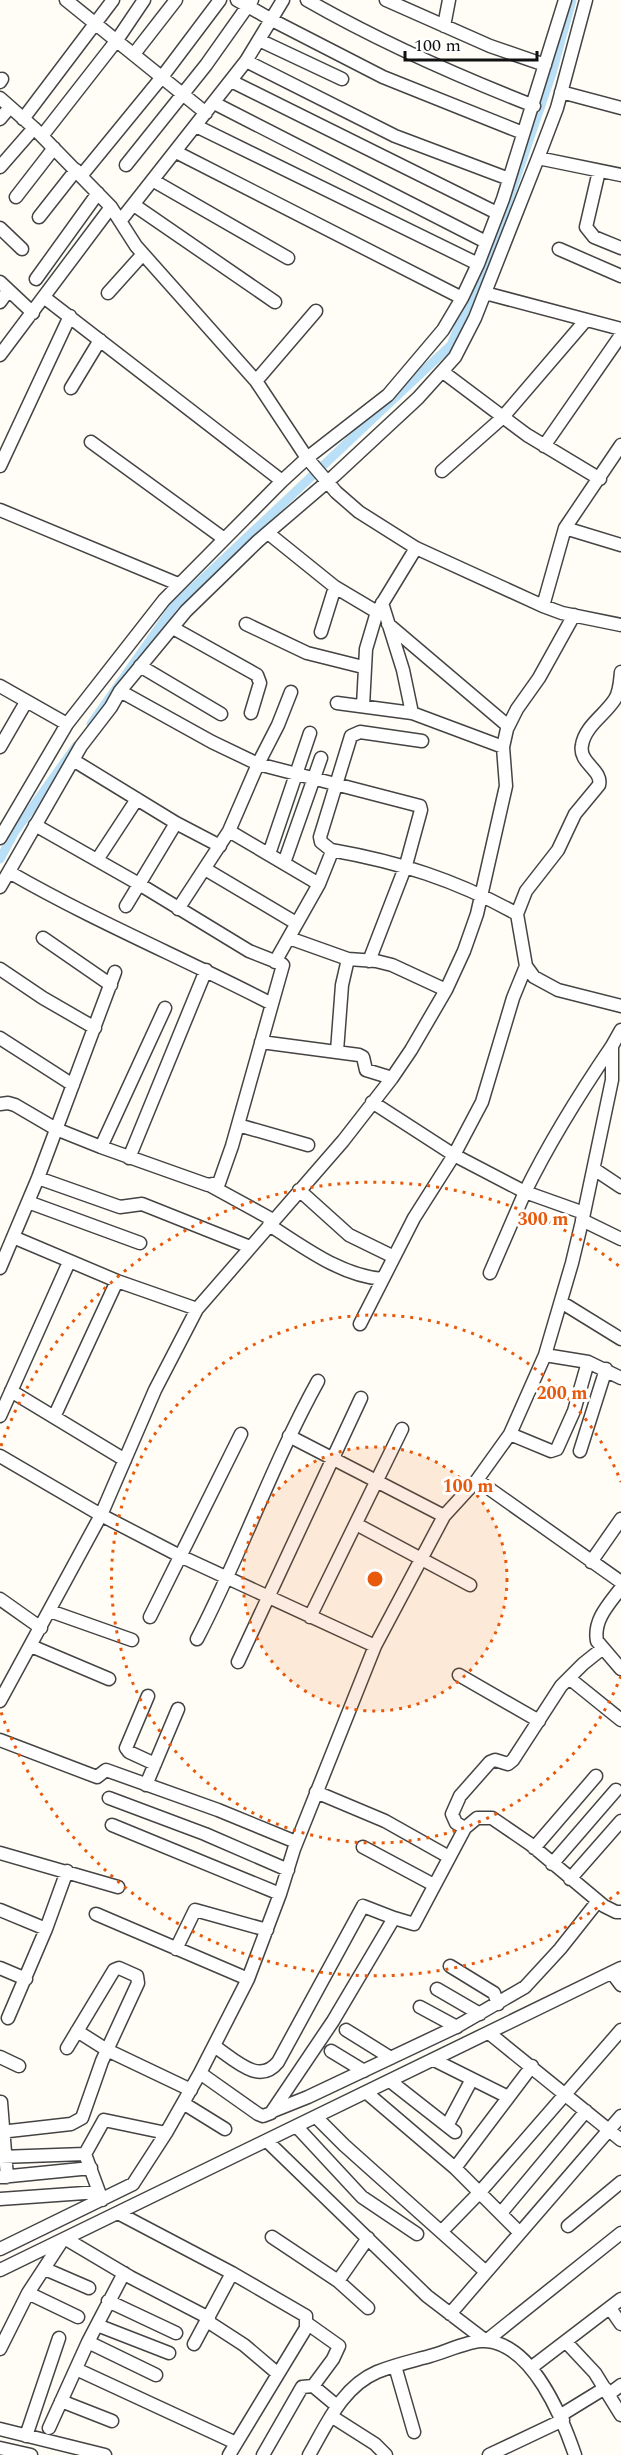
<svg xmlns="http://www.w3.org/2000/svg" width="621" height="2455" font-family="Spectral,serif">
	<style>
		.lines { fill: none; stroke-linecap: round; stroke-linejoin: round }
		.canal { stroke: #b9e0f7; stroke-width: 9 }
		.minor-casing { stroke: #444; stroke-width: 15 }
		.minor { stroke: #fff; stroke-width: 12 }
		.ring { fill: none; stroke: #e8590c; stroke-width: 3; stroke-dasharray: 3 6 }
		.centre { fill: #e8590c; stroke: #fff; stroke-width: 3 }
		.ring-label { font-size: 18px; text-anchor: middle; font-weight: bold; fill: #e8590c; stroke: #fff; stroke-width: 6; stroke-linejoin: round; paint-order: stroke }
	</style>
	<rect width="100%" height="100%" fill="#fffdf5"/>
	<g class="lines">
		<path class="canal" d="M 91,724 L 174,606 L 451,345 L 496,237 L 552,73 L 572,0
			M 0,859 L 14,833 L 76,746"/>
		<defs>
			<path id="minor" d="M 66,0 L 206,113
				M 237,0 L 272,20 L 383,77 L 523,133
				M 307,0 C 380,42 455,75 534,106
				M 386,0 L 490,46 L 545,65
				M 444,26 L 449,0
				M 259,40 L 342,79
				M 134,54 L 176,0
				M 246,61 L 395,136 L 509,179
				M 231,81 L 497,213
				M 0,82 L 2,79
				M 561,92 L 621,108
				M 0,98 L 34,128 L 111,207 L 136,246 L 256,381 L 307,458 L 336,492 L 359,512 L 416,548 L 543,606 L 562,613 L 621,625
				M 214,103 L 486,242
				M 0,119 L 10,107
				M 23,119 L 113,0
				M 196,126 L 478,264
				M 42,136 L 117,40 L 144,0
				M 176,152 L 462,298
				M 538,158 L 621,175
				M 126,165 L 206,65 L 252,0
				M 0,167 L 34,128
				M 599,171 L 586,227 L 594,237 L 621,248
				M 81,176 L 162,77 L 220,0
				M 154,181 L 288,258
				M 16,197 L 54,148
				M 134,205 L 275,302
				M 39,217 L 76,170
				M 121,220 L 246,61 L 283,0
				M 0,228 L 22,249
				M 559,249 L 621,276
				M 36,279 L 98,193
				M 0,282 L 33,313
				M 108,293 L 143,254
				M 485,293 L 621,329
				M 45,298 L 282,481
				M 0,302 L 8,291
				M 0,355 L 111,207
				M 443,372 L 527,435 L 600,479
				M 256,381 L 316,311
				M 71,388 L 100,340
				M 91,442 L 223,538
				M 544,446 L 621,335
				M 0,466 L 70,316
				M 442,471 L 502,418 L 586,320
				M 0,510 L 178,584
				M 565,528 L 621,545
				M 268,533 L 335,587 L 377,612
				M 382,603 L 403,670 L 412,713
				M 543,606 L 565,528 L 621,445
				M 246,624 L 307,653 L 363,667
				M 388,624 L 508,726
				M 173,628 L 257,675 L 260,683 L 251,713
				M 321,632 L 335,587
				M 140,666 L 221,714
				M 621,672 C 620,681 620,691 615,699 C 605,715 585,726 582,745 C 578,763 603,770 599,785 L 575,814 L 558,850 L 526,891 L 517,914 L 526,966 L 534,977 L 558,990 L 621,1006
				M 0,686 L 67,724
				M 120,691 L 212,742 L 258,764 L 420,806 L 421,810 L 406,865 L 369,961
				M 337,703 L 412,713 L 503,747
				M 363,706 L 366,649 L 377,612 L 416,548
				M 0,747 L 26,702
				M 73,760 L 176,823 L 220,846
				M 35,825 L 139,884 L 249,951 L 282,964
				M 229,831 L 319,884
				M 0,838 L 67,724 L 164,600 L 282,481 L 307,458 L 388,395 L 443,330 L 462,298 L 478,264 L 503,199 L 565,0
				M 331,850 C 399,862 456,880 517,914
				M 269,854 L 310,733
				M 97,860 L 137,799
				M 284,863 L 321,758
				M 205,869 L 296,923
				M 9,872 C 94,921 185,959 272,1004
				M 0,887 L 81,746 L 111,707 L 120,691 L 186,611 L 258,541 L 334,476 L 418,398 L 455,357 L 475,318 L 538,158 L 557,108 L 586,0
				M 126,906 L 176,823
				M 178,909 L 229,831 L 258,764 L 278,725 L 291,692
				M 43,938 L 111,985
				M 289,938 L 348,959 L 376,961 L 392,965 L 446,990
				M 275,962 L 319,884 L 331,854 L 331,850 L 321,842 L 320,837 L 351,736 L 360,732 L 422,741
				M 0,969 L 43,998 L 95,1028
				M 0,1038 L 73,1085
				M 261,1042 L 359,1055 L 363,1057 L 366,1070 L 392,1078
				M 337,1051 L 342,985 L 348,959
				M 372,1102 L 454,1155 L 525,1192 C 550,1141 580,1093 612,1046
				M 0,1104 L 8,1103 L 15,1105 L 56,1129 L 101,1147 L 208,1185 L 219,1183 L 232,1146 L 283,965
				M 238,1125 L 308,1145
				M 101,1147 L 165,1008
				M 129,1158 L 206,970
				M 594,1169 L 621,1187
				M 38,1178 L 120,1207 L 142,1204 L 250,1247
				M 211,1186 L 273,1220
				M 299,1190 L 349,1235 L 394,1257
				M 28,1202 L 140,1243
				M 582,1220 L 621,1239
				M 269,1225 C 304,1247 341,1276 383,1279
				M 13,1237 L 117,1281 L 197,1309
				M 0,1268 L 38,1178 L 115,972
				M 490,1273 L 525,1192 L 584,1213
				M 561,1302 L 621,1339
				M 360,1324 L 414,1218 L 454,1155 L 482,1102 L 513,998 L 526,966
				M 545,1355 L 588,1362 L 621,1378
				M 11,1391 L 125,1460
				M 0,1416 L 69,1262
				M 54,1417 L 117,1281
				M 510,1434 L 551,1451 L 557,1449 L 574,1411 L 588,1362
				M 289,1436 L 444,1516
				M 580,1451 L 606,1369
				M 0,1456 L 101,1515 L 180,1556 L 375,1646
				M 477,1480 L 621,1582
				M 356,1524 L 470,1585
				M 591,1562 L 621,1519
				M 621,1588 C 609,1604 593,1620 597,1641 L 621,1669
				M 0,1599 L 41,1628
				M 50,1611 L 132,1640
				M 150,1617 L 241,1434
				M 310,1617 L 402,1429
				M 197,1639 C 241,1555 272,1464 318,1381
				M 31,1646 L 109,1679
				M 238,1662 L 361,1398
				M 459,1675 L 539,1721
				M 569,1678 L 621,1720
				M 148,1696 L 126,1748 L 129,1752 L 155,1764
				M 0,1701 L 101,1515 L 155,1390 L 197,1309 L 343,1141 L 392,1078 L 411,1050 L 446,990 L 464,951 L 477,914 L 506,786 L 503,747 L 507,729 L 517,709 L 539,678 L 574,615
				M 0,1740 L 97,1777 L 106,1770 L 218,1810 L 296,1842
				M 146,1785 L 178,1709
				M 316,1792 L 385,1821 L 449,1857
				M 109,1798 L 205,1834 L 288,1870
				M 112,1825 L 280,1894
				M 465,1828 L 456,1823 L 452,1814 L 460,1796 L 490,1762 L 495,1760 L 508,1764 L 513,1760 L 561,1686 L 583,1664 L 603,1648
				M 363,1847 L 434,1885
				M 534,1848 L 596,1776
				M 0,1853 L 118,1887
				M 552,1864 L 616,1790
				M 570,1879 L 621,1821
				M 0,1910 L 46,1929
				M 96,1914 L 248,1979
				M 176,1949 L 195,1910 L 267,1930
				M 450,1966 L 494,1993 L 498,2004
				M 0,1968 L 26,1979
				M 612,1973 L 621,1985
				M 437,1989 L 480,2014
				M 420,2007 L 457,2027
				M 8,2018 L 46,1929 L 67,1871
				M 346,2030 L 391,2058
				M 77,2031 L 107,2050 L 191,2090
				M 489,2033 L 621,2140
				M 214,2046 C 234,2059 259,2086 278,2062 L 363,1906 L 394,1918
				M 331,2051 L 364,2071
				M 0,2057 L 19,2066
				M 434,2060 L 508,2097
				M 200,2073 L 258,2114 L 263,2116 L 271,2113 L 333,2021 L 394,1918 L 414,1924 L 465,1828 L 477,1818 L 492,1818 L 530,1844 L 604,1906 L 616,1912 L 621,1912
				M 390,2081 L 455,2132
				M 367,2093 L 455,2168 L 520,2233
				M 1,2102 L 7,2177
				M 183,2103 L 225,2129
				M 273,2111 L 308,2097 L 456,2027 L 525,1987 L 560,1949 L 598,1901
				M 316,2117 L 344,2145 L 486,2272
				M 447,2126 L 472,2079
				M 297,2127 L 362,2197 L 417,2234
				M 0,2132 L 71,2124 L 82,2118 L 102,2061 L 138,1983 L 137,1976 L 119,1968 L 114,1970 L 67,2048
				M 267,2141 L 427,2296 L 486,2341 L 621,2233
				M 85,2154 L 104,2120 L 166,2133
				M 0,2157 L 85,2154 L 102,2200
				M 455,2168 L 532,2066
				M 0,2177 L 91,2168
				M 0,2199 L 99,2192
				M 118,2213 L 232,2273 L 306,2316 L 306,2328 L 229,2455
				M 501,2213 L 586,2111
				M 568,2226 L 621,2182
				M 442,2231 L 480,2192 L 621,2030
				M 272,2237 L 338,2281 L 368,2308
				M 66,2239 L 130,2277 L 209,2318
				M 0,2249 L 133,2184 L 166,2133 L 200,2073 L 248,1979 L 280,1894 L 294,1849 L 375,1646 L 444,1516 L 477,1480 L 510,1434 L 545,1355 L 572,1263 L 584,1213 L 612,1080 L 612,1046 L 621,1030
				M 45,2269 L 89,2288
				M 0,2270 L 621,1968
				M 338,2281 L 368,2238
				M 28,2293 L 78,2317
				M 108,2301 L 176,2333
				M 610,2308 L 621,2324
				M 450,2314 L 621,2116
				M 207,2321 L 244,2345 L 277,2373
				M 308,2324 L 339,2346 L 333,2359 L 313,2386
				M 97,2325 L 169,2353
				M 88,2342 L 156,2375
				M 566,2342 L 595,2373 L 621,2415
				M 194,2344 L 232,2273
				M 0,2349 L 28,2293 L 62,2241
				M 395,2366 L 414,2432
				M 532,2367 L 621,2299
				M 76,2369 L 236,2443
				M 609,2394 L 621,2385
				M 61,2401 L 112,2421
				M 561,2415 L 605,2388
				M 331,2416 L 375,2444 L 386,2455
				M 49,2428 L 88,2342 L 124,2273
				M 0,2429 L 105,2455
				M 26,2436 L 59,2338
				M 0,2448 L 31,2455
				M 263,2455 L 302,2387 L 313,2386 L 337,2406
				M 309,2455 C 327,2424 342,2387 377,2372 C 394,2365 412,2361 430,2356 C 445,2352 473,2339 487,2341 C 533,2346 562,2417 575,2455
				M 489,2455 L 563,2420"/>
		</defs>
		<use href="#minor" class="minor-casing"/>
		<use href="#minor" class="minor"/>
	</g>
	<circle cx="375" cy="1579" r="132" fill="#e8590c" fill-opacity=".12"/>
	<g class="ring">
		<circle cx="375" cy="1579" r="132"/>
		<path d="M621 1676A264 264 0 1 1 621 1482"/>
		<path d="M619 1892A397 397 0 0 1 1 1712M1 1446A397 397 0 0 1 619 1266"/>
	</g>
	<circle cx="375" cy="1579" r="9" class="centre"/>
	<g class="ring-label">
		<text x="543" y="1225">300 m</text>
		<text x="562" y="1399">200 m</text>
		<text x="468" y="1492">100 m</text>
	</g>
	<path d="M405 51v9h132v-9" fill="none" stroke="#111111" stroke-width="3"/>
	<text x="414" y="51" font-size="18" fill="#111111" stroke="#ffffff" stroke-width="4.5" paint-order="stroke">100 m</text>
</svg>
